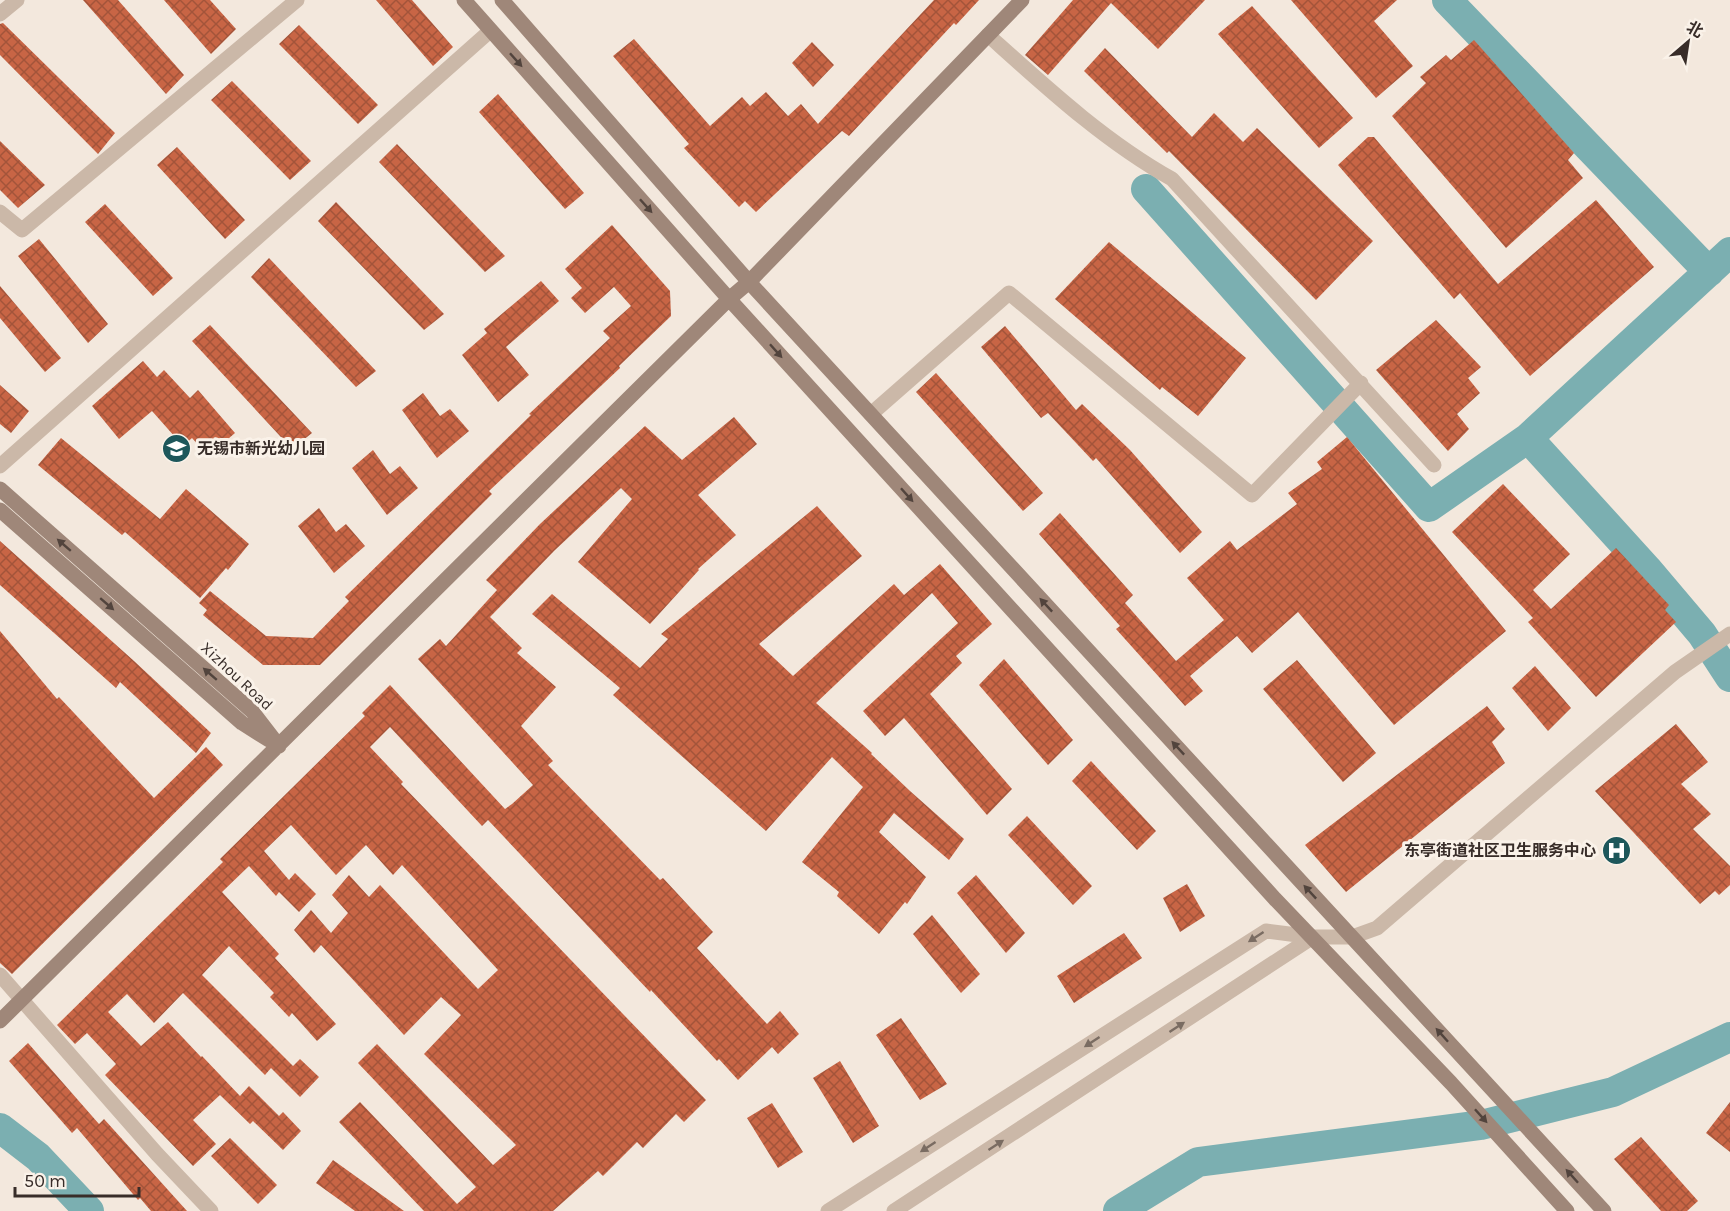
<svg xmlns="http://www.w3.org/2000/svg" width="1730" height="1211" font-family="Karla,'Noto Sans SC',sans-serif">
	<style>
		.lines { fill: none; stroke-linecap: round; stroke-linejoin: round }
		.river { stroke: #7bafb1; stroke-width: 30 }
		.building { fill: url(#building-cross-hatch) }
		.street { stroke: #cbb8a8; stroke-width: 15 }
		.secondary { stroke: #9f8779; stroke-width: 15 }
		.oneway { fill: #52443d }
		.oneway2 { fill: #7a6c62 }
		.labels { text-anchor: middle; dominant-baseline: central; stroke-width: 6; stroke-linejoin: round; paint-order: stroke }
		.poi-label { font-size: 16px; font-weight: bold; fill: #382d29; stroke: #faf2e9; text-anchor: start }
		.street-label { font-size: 16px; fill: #382d29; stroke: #faf2e9 }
	</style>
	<defs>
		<pattern id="building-cross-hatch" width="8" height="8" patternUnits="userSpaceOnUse" patternTransform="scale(1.5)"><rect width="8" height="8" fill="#c86545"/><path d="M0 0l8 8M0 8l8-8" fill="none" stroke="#a3543a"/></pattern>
	</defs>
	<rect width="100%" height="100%" fill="#f3e8dd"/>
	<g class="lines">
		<path class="river" d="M 1447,0 L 1709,272
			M 1146,189 L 1429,507 L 1528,438
			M 1730,252 L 1528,438 L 1647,569 L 1702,634 L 1730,677
			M 0,1128 L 38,1157 L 89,1211
			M 1118,1211 L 1198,1162 L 1481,1125 L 1613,1092 L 1730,1037"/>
	</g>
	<path class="building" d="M 83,0 L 118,0 L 184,75 L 166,94 Z
		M 164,0 L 210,0 L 236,29 L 211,54 Z
		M 376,0 L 412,0 L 453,47 L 433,66 Z
		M 934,0 L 979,0 L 956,25 L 954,23 L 849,136 L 842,131 L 756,212 L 745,201 L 739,207 L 684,148 L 689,144 L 613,56 L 634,39 L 710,126 L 742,97 L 750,106 L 766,92 L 788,116 L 801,104 L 818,124 Z
		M 1073,0 L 1205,0 L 1158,49 L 1111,3 L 1048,75 L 1025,55 Z
		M 1291,0 L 1397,0 L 1374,21 L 1413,66 L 1376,98 Z
		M 1252,6 L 1353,118 L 1319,148 L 1218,34 Z
		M 3,23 L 115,133 L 98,154 L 0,55 L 0,24 Z
		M 299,25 L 378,105 L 358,124 L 279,44 Z
		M 1474,40 L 1574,153 L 1568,160 L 1583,178 L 1506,248 L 1392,116 L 1426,83 L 1420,77 L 1446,55 L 1451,60 Z
		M 812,42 L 834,65 L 813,87 L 792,63 Z
		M 1105,48 L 1192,137 L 1214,113 L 1243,142 L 1257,128 L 1373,241 L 1316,300 L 1169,151 L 1167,153 L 1084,71 Z
		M 232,81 L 311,161 L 290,180 L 211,100 Z
		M 498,94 L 584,193 L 565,209 L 479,112 Z
		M 1368,137 L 1374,137 L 1498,284 L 1596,200 L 1654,267 L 1530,376 L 1460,293 L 1454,299 L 1338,165 Z
		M 0,141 L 45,185 L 18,208 L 0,190 Z
		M 397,144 L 505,256 L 485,272 L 379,162 Z
		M 177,147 L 245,220 L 225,239 L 157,165 Z
		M 336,202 L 444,314 L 424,330 L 318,221 Z
		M 105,204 L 173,278 L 153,296 L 85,222 Z
		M 612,225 L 670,291 L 671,316 L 619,366 L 620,368 L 489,491 L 492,494 L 320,665 L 263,665 L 203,615 L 207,610 L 199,603 L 210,591 L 266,636 L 313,638 L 349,601 L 345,597 L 531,415 L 529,414 L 610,338 L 603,331 L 631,306 L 614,287 L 585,313 L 571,298 L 582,288 L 565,269 Z
		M 39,239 L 108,324 L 88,343 L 18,256 Z
		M 1109,242 L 1246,358 L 1198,416 L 1162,387 L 1160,390 L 1055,299 Z
		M 269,258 L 376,371 L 356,387 L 251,277 Z
		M 541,281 L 559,301 L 506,347 L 529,375 L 498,402 L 462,355 L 487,333 L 484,329 Z
		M 0,286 L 61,358 L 45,372 L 0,318 Z
		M 1436,320 L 1481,367 L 1468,378 L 1480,393 L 1457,414 L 1469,429 L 1448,451 L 1376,370 Z
		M 210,325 L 312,433 L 292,449 L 192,341 Z
		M 1005,326 L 1076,410 L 1082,404 L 1130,450 L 1202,532 L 1180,553 L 1096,458 L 1093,461 L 1048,413 L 1041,418 L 981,347 Z
		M 143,361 L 157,377 L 164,370 L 190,398 L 198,390 L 235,433 L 208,456 L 192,438 L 183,446 L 152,411 L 119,439 L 92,406 Z
		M 936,373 L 1043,493 L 1023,511 L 916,392 Z
		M 0,385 L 29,411 L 11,433 L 0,424 Z
		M 423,393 L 440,416 L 450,409 L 469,431 L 437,458 L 402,410 Z
		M 734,417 L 757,444 L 698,495 L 736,535 L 698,569 L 699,570 L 650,624 L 578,562 L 632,499 L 621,488 L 554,551 L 490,617 L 522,648 L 517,653 L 556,687 L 521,726 L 553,761 L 548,765 L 660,880 L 663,878 L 713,932 L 697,948 L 767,1024 L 780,1011 L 799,1034 L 778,1054 L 772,1047 L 738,1080 L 719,1059 L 717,1061 L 651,990 L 650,992 L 488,820 L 482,826 L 390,727 L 370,747 L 403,782 L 401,784 L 706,1100 L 684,1122 L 676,1114 L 643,1148 L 637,1142 L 603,1176 L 598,1171 L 553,1211 L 424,1211 L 339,1122 L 360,1102 L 457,1204 L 476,1187 L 358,1063 L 377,1044 L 493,1165 L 516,1145 L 424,1054 L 461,1015 L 441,997 L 404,1035 L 321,945 L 314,953 L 294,930 L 311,910 L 331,933 L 348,913 L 332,895 L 349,875 L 369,897 L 380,885 L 478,989 L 498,970 L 402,865 L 393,875 L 366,845 L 336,875 L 291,825 L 264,851 L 289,880 L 295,873 L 316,894 L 299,912 L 279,892 L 276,896 L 249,866 L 222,892 L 279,954 L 275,958 L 336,1024 L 317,1041 L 292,1013 L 289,1017 L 270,997 L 274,993 L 229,946 L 202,975 L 293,1066 L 300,1059 L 319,1077 L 300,1097 L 271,1068 L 265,1075 L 183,993 L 154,1023 L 127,994 L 108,1012 L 141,1046 L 168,1022 L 201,1057 L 202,1056 L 240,1096 L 249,1086 L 279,1116 L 283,1112 L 301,1131 L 283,1150 L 253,1121 L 250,1124 L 220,1095 L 193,1120 L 216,1144 L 193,1166 L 105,1075 L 116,1064 L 87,1033 L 75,1044 L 57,1025 L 223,862 L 220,859 L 365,716 L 362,713 L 390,685 L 505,809 L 512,804 L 533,785 L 418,659 L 440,639 L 446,646 L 497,590 L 486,580 L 540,524 L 645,426 L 682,460 Z
		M 1347,437 L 1506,631 L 1394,725 L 1298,612 L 1252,653 L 1237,636 L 1190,676 L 1203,691 L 1185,706 L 1116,629 L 1120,626 L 1039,534 L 1060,513 L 1133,595 L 1125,603 L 1176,661 L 1224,620 L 1187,578 L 1230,541 L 1237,550 L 1297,504 L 1288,493 L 1322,469 L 1317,462 Z
		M 61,438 L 160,519 L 186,489 L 249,544 L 228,570 L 226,568 L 200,598 L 125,532 L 122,535 L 38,465 Z
		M 373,450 L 390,474 L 400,466 L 418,488 L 387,515 L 352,468 Z
		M 1503,484 L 1570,554 L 1533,590 L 1551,609 L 1616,548 L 1669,605 L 1665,610 L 1676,622 L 1596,697 L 1528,622 L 1533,618 L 1452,532 Z
		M 817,506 L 862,556 L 759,644 L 793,676 L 894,584 L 904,595 L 940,564 L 992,624 L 956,656 L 962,663 L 930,694 L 1012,789 L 987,815 L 904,718 L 885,736 L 863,711 L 958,623 L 932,593 L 816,703 L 872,753 L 871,754 L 910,791 L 964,839 L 949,860 L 894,813 L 879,832 L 926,877 L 907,904 L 905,902 L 879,934 L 837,896 L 839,892 L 802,862 L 863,787 L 832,757 L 766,831 L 613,695 L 620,688 L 532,614 L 552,594 L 640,668 L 668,639 L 661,634 Z
		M 319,508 L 336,532 L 346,524 L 365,546 L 334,573 L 298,526 Z
		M 0,541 L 134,661 L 211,733 L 196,753 L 120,682 L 116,688 L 0,585 Z
		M 0,631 L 57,699 L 59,697 L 154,798 L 206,747 L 223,765 L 12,974 L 0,963 Z
		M 1004,659 L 1073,740 L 1048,765 L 979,685 Z
		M 1297,660 L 1376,753 L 1343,782 L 1263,689 Z
		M 1535,666 L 1571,708 L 1548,731 L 1512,688 Z
		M 1487,706 L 1505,729 L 1492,742 L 1505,763 L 1346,892 L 1305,845 Z
		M 1676,724 L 1708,762 L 1681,784 L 1711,814 L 1693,829 L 1730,866 L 1730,885 L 1719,895 L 1715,891 L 1700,904 L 1595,791 Z
		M 1091,761 L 1156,831 L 1137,850 L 1072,781 Z
		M 1027,816 L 1092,886 L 1073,905 L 1008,835 Z
		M 976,875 L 1025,933 L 1006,953 L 957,893 Z
		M 1187,884 L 1205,916 L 1180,932 L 1163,898 Z
		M 932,915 L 980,974 L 961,993 L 913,934 Z
		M 1124,933 L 1142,958 L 1074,1003 L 1057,976 Z
		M 901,1018 L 947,1084 L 920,1100 L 876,1035 Z
		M 28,1043 L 99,1124 L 104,1119 L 187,1211 L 151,1211 L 140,1198 L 138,1200 L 77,1128 L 72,1133 L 9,1061 Z
		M 840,1061 L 879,1126 L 853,1143 L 813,1078 Z
		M 1730,1102 L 1730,1152 L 1706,1133 Z
		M 772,1103 L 803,1152 L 778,1168 L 747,1118 Z
		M 1641,1137 L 1698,1201 L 1687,1211 L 1661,1211 L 1614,1159 Z
		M 230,1138 L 277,1185 L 258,1204 L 211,1156 Z
		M 333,1160 L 404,1211 L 355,1211 L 316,1183 Z"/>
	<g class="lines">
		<path class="street" d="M 0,14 L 17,0
			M 988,35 C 1046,87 1104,141 1172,179 L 1434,465
			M 0,212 L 22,230 L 297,0
			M 871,414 L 1009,293 L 1252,495 L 1361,383
			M 0,466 L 490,31
			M 0,975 L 157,1154 L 211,1211
			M 828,1211 L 1266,931 L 1313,937 L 1352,937 L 1377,928 L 1675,672 L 1730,634
			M 894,1211 L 1313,937"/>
		<path class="secondary" d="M 464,0 L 729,299 L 1275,899 L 1451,1083 L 1567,1211
			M 502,0 L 749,282 L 1604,1211
			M 0,489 L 252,711 L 279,746
			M 0,510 L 242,723 L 269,740
			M 0,1021 L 729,299 L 749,282 L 1022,0"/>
	</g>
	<defs><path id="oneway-solid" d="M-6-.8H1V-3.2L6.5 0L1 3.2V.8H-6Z" transform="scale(1.5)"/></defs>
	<g class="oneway">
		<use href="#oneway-solid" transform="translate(516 60) rotate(48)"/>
		<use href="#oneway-solid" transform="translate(646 206) rotate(48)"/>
		<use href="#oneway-solid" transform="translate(776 351) rotate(48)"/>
		<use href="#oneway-solid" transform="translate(907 495) rotate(48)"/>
		<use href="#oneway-solid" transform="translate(64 545) rotate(-139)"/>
		<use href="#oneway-solid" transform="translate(107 604) rotate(41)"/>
		<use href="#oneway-solid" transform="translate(1046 605) rotate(-133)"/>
		<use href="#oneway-solid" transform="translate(210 674) rotate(-139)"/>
		<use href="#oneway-solid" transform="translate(1178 748) rotate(-133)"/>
		<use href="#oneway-solid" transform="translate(1310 892) rotate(-133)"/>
		<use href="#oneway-solid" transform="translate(1442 1035) rotate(-132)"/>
		<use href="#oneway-solid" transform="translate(1481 1116) rotate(48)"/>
		<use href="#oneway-solid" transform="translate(1572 1176) rotate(-132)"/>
	</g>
	<g class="oneway2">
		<use href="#oneway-solid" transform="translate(1256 937) rotate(147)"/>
		<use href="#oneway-solid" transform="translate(1177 1027) rotate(-33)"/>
		<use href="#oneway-solid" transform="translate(1092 1042) rotate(147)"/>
		<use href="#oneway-solid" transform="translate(996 1145) rotate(-33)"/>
		<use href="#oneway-solid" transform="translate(928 1147) rotate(147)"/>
	</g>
	<defs>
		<symbol id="school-disc" viewBox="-11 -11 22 22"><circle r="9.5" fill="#1d575b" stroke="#faf2e9"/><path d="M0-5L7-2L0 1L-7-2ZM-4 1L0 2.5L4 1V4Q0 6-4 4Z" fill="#fff"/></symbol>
		<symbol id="hospital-disc" viewBox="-11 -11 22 22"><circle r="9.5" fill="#1d575b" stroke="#faf2e9"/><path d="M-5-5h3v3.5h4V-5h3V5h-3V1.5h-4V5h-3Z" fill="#fff"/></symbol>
	</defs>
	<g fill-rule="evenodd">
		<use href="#school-disc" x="160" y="432" width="33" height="33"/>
		<use href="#hospital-disc" x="1600" y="834" width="33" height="33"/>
	</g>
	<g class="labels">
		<g class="poi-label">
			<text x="197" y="448">无锡市新光幼儿园</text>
			<text x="1596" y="850" text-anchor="end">东亭街道社区卫生服务中心</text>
		</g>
		<g class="street-label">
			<text transform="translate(237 676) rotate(43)">Xizhou Road</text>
		</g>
	</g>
	<g transform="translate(1688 42) rotate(29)" stroke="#faf2e9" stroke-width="4.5" paint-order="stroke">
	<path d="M0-4.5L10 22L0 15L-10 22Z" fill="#382d29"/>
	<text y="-9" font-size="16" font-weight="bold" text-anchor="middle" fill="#382d29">北</text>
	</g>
	<path d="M15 1187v9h124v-9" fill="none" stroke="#382d29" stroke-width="3"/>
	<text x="24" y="1187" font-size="18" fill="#382d29" stroke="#faf2e9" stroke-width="4.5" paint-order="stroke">50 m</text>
</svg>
